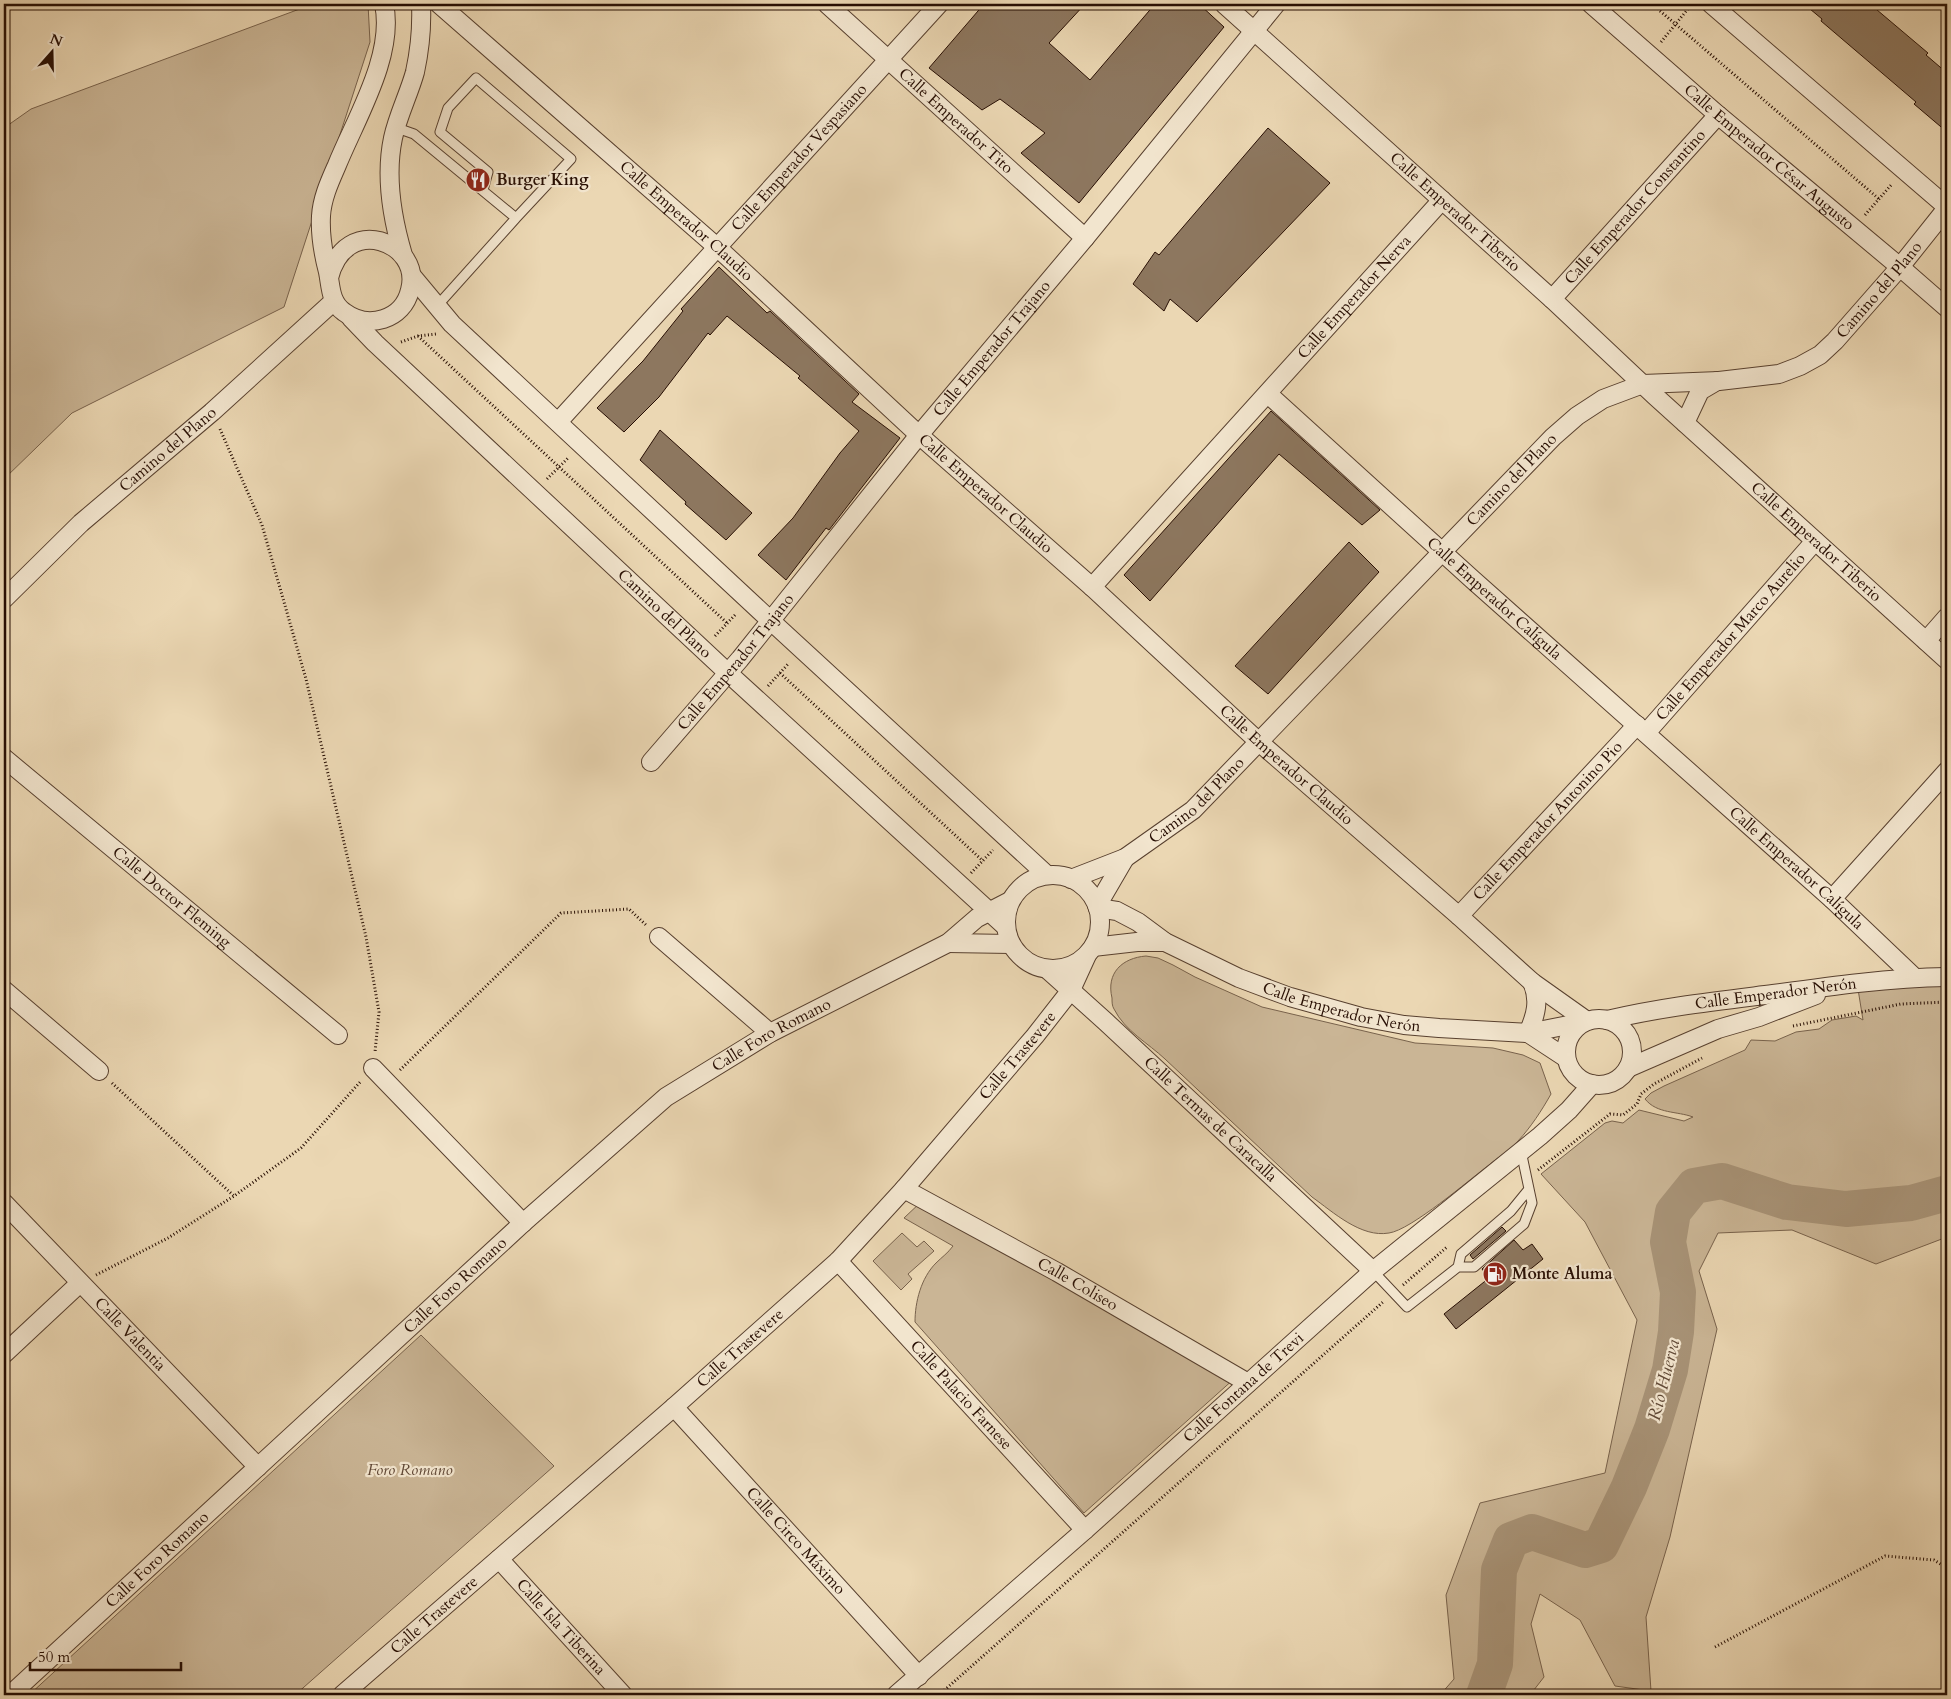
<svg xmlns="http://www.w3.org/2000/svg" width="1951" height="1699" font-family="Cardo,serif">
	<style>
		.green { fill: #cab595; stroke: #78624c }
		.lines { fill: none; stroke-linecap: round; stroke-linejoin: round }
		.river { stroke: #a89377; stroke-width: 36 }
		.building { fill: #8d775f; stroke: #270e03 }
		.lane-casing { stroke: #58402f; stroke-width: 11 }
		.street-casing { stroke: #58402f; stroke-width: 20 }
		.path { stroke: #270e03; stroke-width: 3; stroke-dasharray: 1 2.5; stroke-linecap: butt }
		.lane { stroke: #f2e5ce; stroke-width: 9 }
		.street { stroke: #f2e5ce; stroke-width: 18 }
		.labels { text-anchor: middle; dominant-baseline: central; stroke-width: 4.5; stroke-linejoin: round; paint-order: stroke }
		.street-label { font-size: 16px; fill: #270e03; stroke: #f2e5ce }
		.poi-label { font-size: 16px; font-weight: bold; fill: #270e03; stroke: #f2e5ce; text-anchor: start }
		.park-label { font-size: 16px; font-style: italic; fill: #604836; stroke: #f2e5ce }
		.water-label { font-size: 18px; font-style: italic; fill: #614a37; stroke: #f2e5ce }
	</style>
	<rect width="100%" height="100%" fill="#ebd7b3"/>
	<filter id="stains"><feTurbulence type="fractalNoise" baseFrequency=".004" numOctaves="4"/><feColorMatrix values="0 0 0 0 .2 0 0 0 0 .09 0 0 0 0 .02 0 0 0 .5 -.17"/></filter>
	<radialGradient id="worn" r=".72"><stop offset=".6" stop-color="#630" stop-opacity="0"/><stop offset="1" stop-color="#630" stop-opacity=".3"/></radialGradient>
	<path class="green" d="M 313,4 L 368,4 L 370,42 L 284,307 L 72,413 L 4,479 L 4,128 L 31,109 Z
		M 1146,956 L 1158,958 L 1173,965 L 1195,977 L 1262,1007 L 1415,1043 L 1493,1048 L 1523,1055 L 1540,1063 L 1551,1094 C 1542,1110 1531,1127 1518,1141 C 1511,1150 1498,1157 1489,1165 C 1469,1180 1411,1230 1389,1233 C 1361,1238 1333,1212 1312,1197 C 1263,1151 1214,1105 1165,1059 C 1148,1043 1125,1031 1114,1009 C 1112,1006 1112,1002 1112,998 C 1106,973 1122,958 1146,956 Z
		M 1947,977 L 1947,1237 L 1876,1264 L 1792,1230 L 1718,1233 L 1699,1271 L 1717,1329 L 1670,1537 L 1646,1617 L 1651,1691 L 1615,1686 L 1580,1620 L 1540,1594 L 1531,1624 L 1544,1677 L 1530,1695 L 1440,1695 L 1454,1679 L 1446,1595 L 1480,1503 L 1605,1473 L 1637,1320 L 1585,1222 L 1541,1174 L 1605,1123 L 1612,1121 L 1623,1123 L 1639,1110 L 1684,1121 L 1693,1117 C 1677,1111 1657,1114 1645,1099 L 1651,1093 L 1664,1086 L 1745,1050 L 1751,1040 L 1775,1041 L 1796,1032 L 1819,1029 L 1832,1020 L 1856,1016 L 1863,1020 L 1857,983 Z
		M 922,1201 L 1235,1378 L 1084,1513 L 915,1322 C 915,1302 921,1278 936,1263 C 942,1257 948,1253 953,1246 L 904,1218 Z
		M 902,1233 L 917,1247 L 924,1241 L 934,1251 L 908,1274 L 912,1279 L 901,1290 L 873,1261 Z
		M 421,1335 L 554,1466 L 295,1695 L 29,1695 Z"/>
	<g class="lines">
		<path class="river" d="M 1484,1695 L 1495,1664 L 1499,1570 L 1511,1540 L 1532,1532 L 1585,1550 L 1601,1545 L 1629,1487 L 1652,1429 L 1670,1370 L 1676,1332 L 1678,1292 L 1668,1242 L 1673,1212 L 1694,1186 L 1722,1181 L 1787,1202 L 1846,1209 L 1911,1203 L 1947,1193"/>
	</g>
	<path class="building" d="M 984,4 L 1085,4 L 1049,43 L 1090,80 L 1155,4 L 1199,4 L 1224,27 L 1079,203 L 1021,153 L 1045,133 L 1000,99 L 982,110 L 929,68 Z
		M 1804,4 L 1870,4 L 1928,53 L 1926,55 L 1947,73 L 1947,132 L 1914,104 L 1916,102 L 1821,21 L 1822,19 Z
		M 1268,128 L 1330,183 L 1197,322 L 1170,299 L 1164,311 L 1133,284 L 1155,252 L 1159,255 Z
		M 719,267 L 767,313 L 770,311 L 859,394 L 852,402 L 900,438 L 829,530 L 826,528 L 786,580 L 758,555 L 793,518 L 840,453 L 859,431 L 798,378 L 800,376 L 727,316 L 710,335 L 708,333 L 659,397 L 624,432 L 597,408 L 643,361 L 683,311 L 681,309 Z
		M 1271,411 L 1380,510 L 1362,525 L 1279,454 L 1150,601 L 1124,575 Z
		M 660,430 L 752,513 L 726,540 L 685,504 L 686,502 L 640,460 Z
		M 1349,542 L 1379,572 L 1268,694 L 1235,666 Z
		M 1502,1227 L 1506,1231 L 1473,1259 L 1470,1255 Z
		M 1514,1240 L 1523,1250 L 1532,1244 L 1543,1259 L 1456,1329 L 1444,1314 L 1489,1278 L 1482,1269 Z"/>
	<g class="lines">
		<defs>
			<path id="lane" d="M 397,128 L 414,134 L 516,218 L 437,306
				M 483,190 L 488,172 L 440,132 L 448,108 L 476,78 L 571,159 L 516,218
				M 1458,1267 L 1461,1254 L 1511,1211 L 1529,1189
				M 1373,1271 L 1407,1307 L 1458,1267 L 1474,1267 L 1524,1224 L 1532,1203 L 1521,1151"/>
			<g id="street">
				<path id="s1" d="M 439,4 L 718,248 L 919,435 L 1092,587 L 1259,742 L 1459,916 L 1532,982 L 1587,1021"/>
				<path id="s2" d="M 827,4 L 1085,238"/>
				<path id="s3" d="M 1224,4 L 1552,299 L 1655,396 L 1947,660"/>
				<path id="s4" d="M 1591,4 L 1718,115 L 1900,267 L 1947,308"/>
				<path d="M 1711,4 L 1947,207"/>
				<path d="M 403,255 C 392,218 385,176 393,138 C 398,115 409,94 415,72 C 420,49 422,27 421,4"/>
				<path d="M 412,276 L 452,324 L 771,621 L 1047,875"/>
				<path d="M 329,278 C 345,212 423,242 410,290 C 403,320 368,330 344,312 C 330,302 331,287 328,272 C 323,253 320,235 321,216 C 322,198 330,181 337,165 C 356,118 395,55 384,4"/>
				<path id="s5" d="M 1552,299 L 1718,115"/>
				<path id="s6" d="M 351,318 L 375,343 L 728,673 L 1005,926"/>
				<path id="s7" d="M 1268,394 L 1472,579 L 1832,899 L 1915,978"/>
				<path id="s8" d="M 558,422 L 939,4"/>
				<path d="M 1685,423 L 1700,391 L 1717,381"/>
				<path id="s9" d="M 1092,587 L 1442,200"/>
				<path id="s10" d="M 4,599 L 81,523 L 212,412 L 334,301"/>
				<path d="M 1926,641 L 1947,617"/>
				<path id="s11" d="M 1646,733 L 1815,541"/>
				<path id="s12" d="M 4,758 L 338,1035"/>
				<path id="s13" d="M 651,762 L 740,659 L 919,435 L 1085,238 L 1276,4"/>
				<circle cx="1053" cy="922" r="47"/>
				<path id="s14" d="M 1071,879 L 1125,858 L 1193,810 L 1553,437 L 1577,416 L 1603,399 L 1643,384 L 1719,381 L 1779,374 L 1800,366 L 1820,355 L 1835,341 L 1900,267 L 1947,208"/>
				<path d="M 1832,899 L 1947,771"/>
				<path d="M 1097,906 L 1125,858"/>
				<path id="s15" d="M 1098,908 L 1117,911 L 1138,922 L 1165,942 L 1239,978 L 1290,997 L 1361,1017 L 1404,1025 L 1439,1028 L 1528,1033 L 1584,1022"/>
				<path id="s16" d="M 1459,916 L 1637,725"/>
				<path d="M 659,937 L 770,1033"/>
				<path d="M 948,943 L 1011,944"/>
				<path d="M 1093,947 L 1137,942 L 1165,942"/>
				<path id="s17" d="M 1047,969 L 1106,1022 L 1373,1271"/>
				<path d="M 4,990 L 99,1071"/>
				<circle cx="1599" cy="1052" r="33"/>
				<path id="s18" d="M 1607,1020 C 1662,1007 1717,1001 1773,994 C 1831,986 1889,978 1947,977"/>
				<path d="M 1528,1033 C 1536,1015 1540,1000 1532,982"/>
				<path d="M 1528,1033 L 1566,1058"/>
				<path d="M 373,1068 L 523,1223"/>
				<path d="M 1628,1068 L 1718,1029 L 1759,1017 L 1816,995"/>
				<path id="s19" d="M 904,1189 L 1057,1272 L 1248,1383"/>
				<path id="s20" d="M 4,1203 L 258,1467"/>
				<path id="s21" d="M 838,1261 L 1085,1530"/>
				<path d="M 4,1354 L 80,1283"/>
				<path id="s22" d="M 674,1407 L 919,1676"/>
				<path id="s23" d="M 499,1559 L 623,1695"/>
				<path id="s24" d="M 10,1695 L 523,1223 L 666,1097 L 770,1033 L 948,943 L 977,918 L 1010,901"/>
				<path id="s25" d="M 342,1695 L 674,1407 L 838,1261 L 904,1189 L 1035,1036 L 1071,990 L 1087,955"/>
				<path id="s26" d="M 896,1695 L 1085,1530 L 1373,1271 L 1540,1136 L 1569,1110 L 1592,1084"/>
			</g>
		</defs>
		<use href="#lane" class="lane-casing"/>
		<use href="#street" class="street-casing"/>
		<path class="path" d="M 1652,4 L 1879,199
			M 1661,42 L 1692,4
			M 1865,215 L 1892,184
			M 418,336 L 727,623
			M 401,342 L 418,336 L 436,334
			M 220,429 L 262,525 L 306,679 L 366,937 L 379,1012 L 375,1052
			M 547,479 L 569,457
			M 715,636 L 736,614
			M 780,673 L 983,861
			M 768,686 L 789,663
			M 971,873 L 993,850
			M 1793,1026 L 1901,1004 L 1947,1002
			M 400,1070 L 561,913 L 629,909 L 646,925
			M 112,1083 L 234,1196
			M 1538,1170 L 1610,1114 L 1623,1115 L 1637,1104 L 1641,1094 L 1654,1084 L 1702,1058
			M 96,1275 L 168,1238 L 234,1196 L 301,1148 L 361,1081
			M 1403,1285 L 1447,1247
			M 1715,1647 L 1885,1556 L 1934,1560 L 1947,1568
			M 939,1695 L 1383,1302"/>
		<use href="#lane" class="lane"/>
		<use href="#street" class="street"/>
	</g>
	<defs>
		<symbol id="restaurant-disc" viewBox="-11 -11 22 22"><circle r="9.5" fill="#8f2418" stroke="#f2e5ce"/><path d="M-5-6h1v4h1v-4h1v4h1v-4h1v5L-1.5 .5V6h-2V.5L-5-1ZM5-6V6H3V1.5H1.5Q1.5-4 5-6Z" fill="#fff"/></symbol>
		<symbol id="fuel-disc" viewBox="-11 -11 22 22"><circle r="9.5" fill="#8f2418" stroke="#f2e5ce"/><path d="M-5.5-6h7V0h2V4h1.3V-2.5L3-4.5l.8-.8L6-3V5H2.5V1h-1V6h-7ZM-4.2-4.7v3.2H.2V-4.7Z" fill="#fff"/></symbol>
	</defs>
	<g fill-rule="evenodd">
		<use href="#restaurant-disc" x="464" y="166" width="28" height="28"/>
		<use href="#fuel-disc" x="1481" y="1260" width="28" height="28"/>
	</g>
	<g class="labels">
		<g class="street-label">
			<text stroke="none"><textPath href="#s2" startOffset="174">Calle Emperador Tito</textPath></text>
			<text stroke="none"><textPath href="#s4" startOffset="235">Calle Emperador César Augusto</textPath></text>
			<text stroke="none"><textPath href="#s8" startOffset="358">Calle Emperador Vespasiano</textPath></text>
			<text stroke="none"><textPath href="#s5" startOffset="124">Calle Emperador Constantino</textPath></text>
			<text stroke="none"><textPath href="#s3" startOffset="311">Calle Emperador Tiberio</textPath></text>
			<text stroke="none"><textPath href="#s1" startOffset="329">Calle Emperador Claudio</textPath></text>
			<text stroke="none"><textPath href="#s14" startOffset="1035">Camino del Plano</textPath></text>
			<text stroke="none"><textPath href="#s9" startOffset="391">Calle Emperador Nerva</textPath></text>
			<text stroke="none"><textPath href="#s13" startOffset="536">Calle Emperador Trajano</textPath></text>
			<text stroke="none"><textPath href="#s10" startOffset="222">Camino del Plano</textPath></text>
			<text stroke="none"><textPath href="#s14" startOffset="600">Camino del Plano</textPath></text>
			<text stroke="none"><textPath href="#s1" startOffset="734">Calle Emperador Claudio</textPath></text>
			<text stroke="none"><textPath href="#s3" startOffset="800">Calle Emperador Tiberio</textPath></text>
			<text stroke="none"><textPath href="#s7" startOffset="305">Calle Emperador Calígula</textPath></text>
			<text stroke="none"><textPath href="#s6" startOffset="431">Camino del Plano</textPath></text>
			<text stroke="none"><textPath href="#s11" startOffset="128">Calle Emperador Marco Aurelio</textPath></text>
			<text stroke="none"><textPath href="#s13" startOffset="131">Calle Emperador Trajano</textPath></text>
			<text stroke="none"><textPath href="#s1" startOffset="1139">Calle Emperador Claudio</textPath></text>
			<text stroke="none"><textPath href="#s14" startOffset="150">Camino del Plano</textPath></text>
			<text stroke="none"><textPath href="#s16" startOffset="130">Calle Emperador Antonino Pio</textPath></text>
			<text stroke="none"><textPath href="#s7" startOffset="710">Calle Emperador Calígula</textPath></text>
			<text stroke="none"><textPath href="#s12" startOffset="218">Calle Doctor Fleming</textPath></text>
			<text stroke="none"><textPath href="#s18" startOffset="171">Calle Emperador Nerón</textPath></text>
			<text stroke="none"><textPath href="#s15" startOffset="266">Calle Emperador Nerón</textPath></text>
			<text stroke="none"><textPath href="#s24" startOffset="1010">Calle Foro Romano</textPath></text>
			<text stroke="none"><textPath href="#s25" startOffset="932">Calle Trastevere</textPath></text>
			<text stroke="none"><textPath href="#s17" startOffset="222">Calle Termas de Caracalla</textPath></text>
			<text stroke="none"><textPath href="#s19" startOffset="198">Calle Coliseo</textPath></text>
			<text stroke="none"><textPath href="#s24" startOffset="605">Calle Foro Romano</textPath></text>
			<text stroke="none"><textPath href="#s20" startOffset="182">Calle Valentia</textPath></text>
			<text stroke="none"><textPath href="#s25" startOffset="528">Calle Trastevere</textPath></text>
			<text stroke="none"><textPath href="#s26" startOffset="464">Calle Fontana de Trevi</textPath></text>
			<text stroke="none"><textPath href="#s21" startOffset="182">Calle Palacio Farnese</textPath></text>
			<text stroke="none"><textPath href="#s22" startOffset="181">Calle Circo Máximo</textPath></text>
			<text stroke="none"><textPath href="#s24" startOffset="200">Calle Foro Romano</textPath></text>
			<text stroke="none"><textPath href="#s25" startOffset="122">Calle Trastevere</textPath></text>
			<text stroke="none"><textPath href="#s23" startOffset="92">Calle Isla Tiberina</textPath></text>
		</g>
		<g class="poi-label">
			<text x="496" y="180">Burger King</text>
			<text x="1512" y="1274">Monte Aluma</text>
		</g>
		<g class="park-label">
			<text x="410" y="1470">Foro Romano</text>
		</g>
		<g class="water-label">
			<text transform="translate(1664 1380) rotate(-76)">Río Huerva</text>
		</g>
	</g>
	<rect width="1951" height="1699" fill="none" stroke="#ebd7b3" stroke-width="20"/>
	<rect x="5" y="5" width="1941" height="1689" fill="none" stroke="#270e03" stroke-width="2.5"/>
	<rect x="10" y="10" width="1931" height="1679" fill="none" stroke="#270e03"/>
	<g transform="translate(52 52) rotate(20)" stroke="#f2e5ce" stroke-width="4" paint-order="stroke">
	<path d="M0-4L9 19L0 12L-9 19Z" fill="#270e03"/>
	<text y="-8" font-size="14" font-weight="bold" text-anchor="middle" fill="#270e03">N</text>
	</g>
	<path d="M30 1662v8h151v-8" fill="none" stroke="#270e03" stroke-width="2.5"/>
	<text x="38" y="1662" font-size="15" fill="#270e03" stroke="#f2e5ce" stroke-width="4" paint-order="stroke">50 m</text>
	<rect width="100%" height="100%" filter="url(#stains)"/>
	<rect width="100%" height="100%" fill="url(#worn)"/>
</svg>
